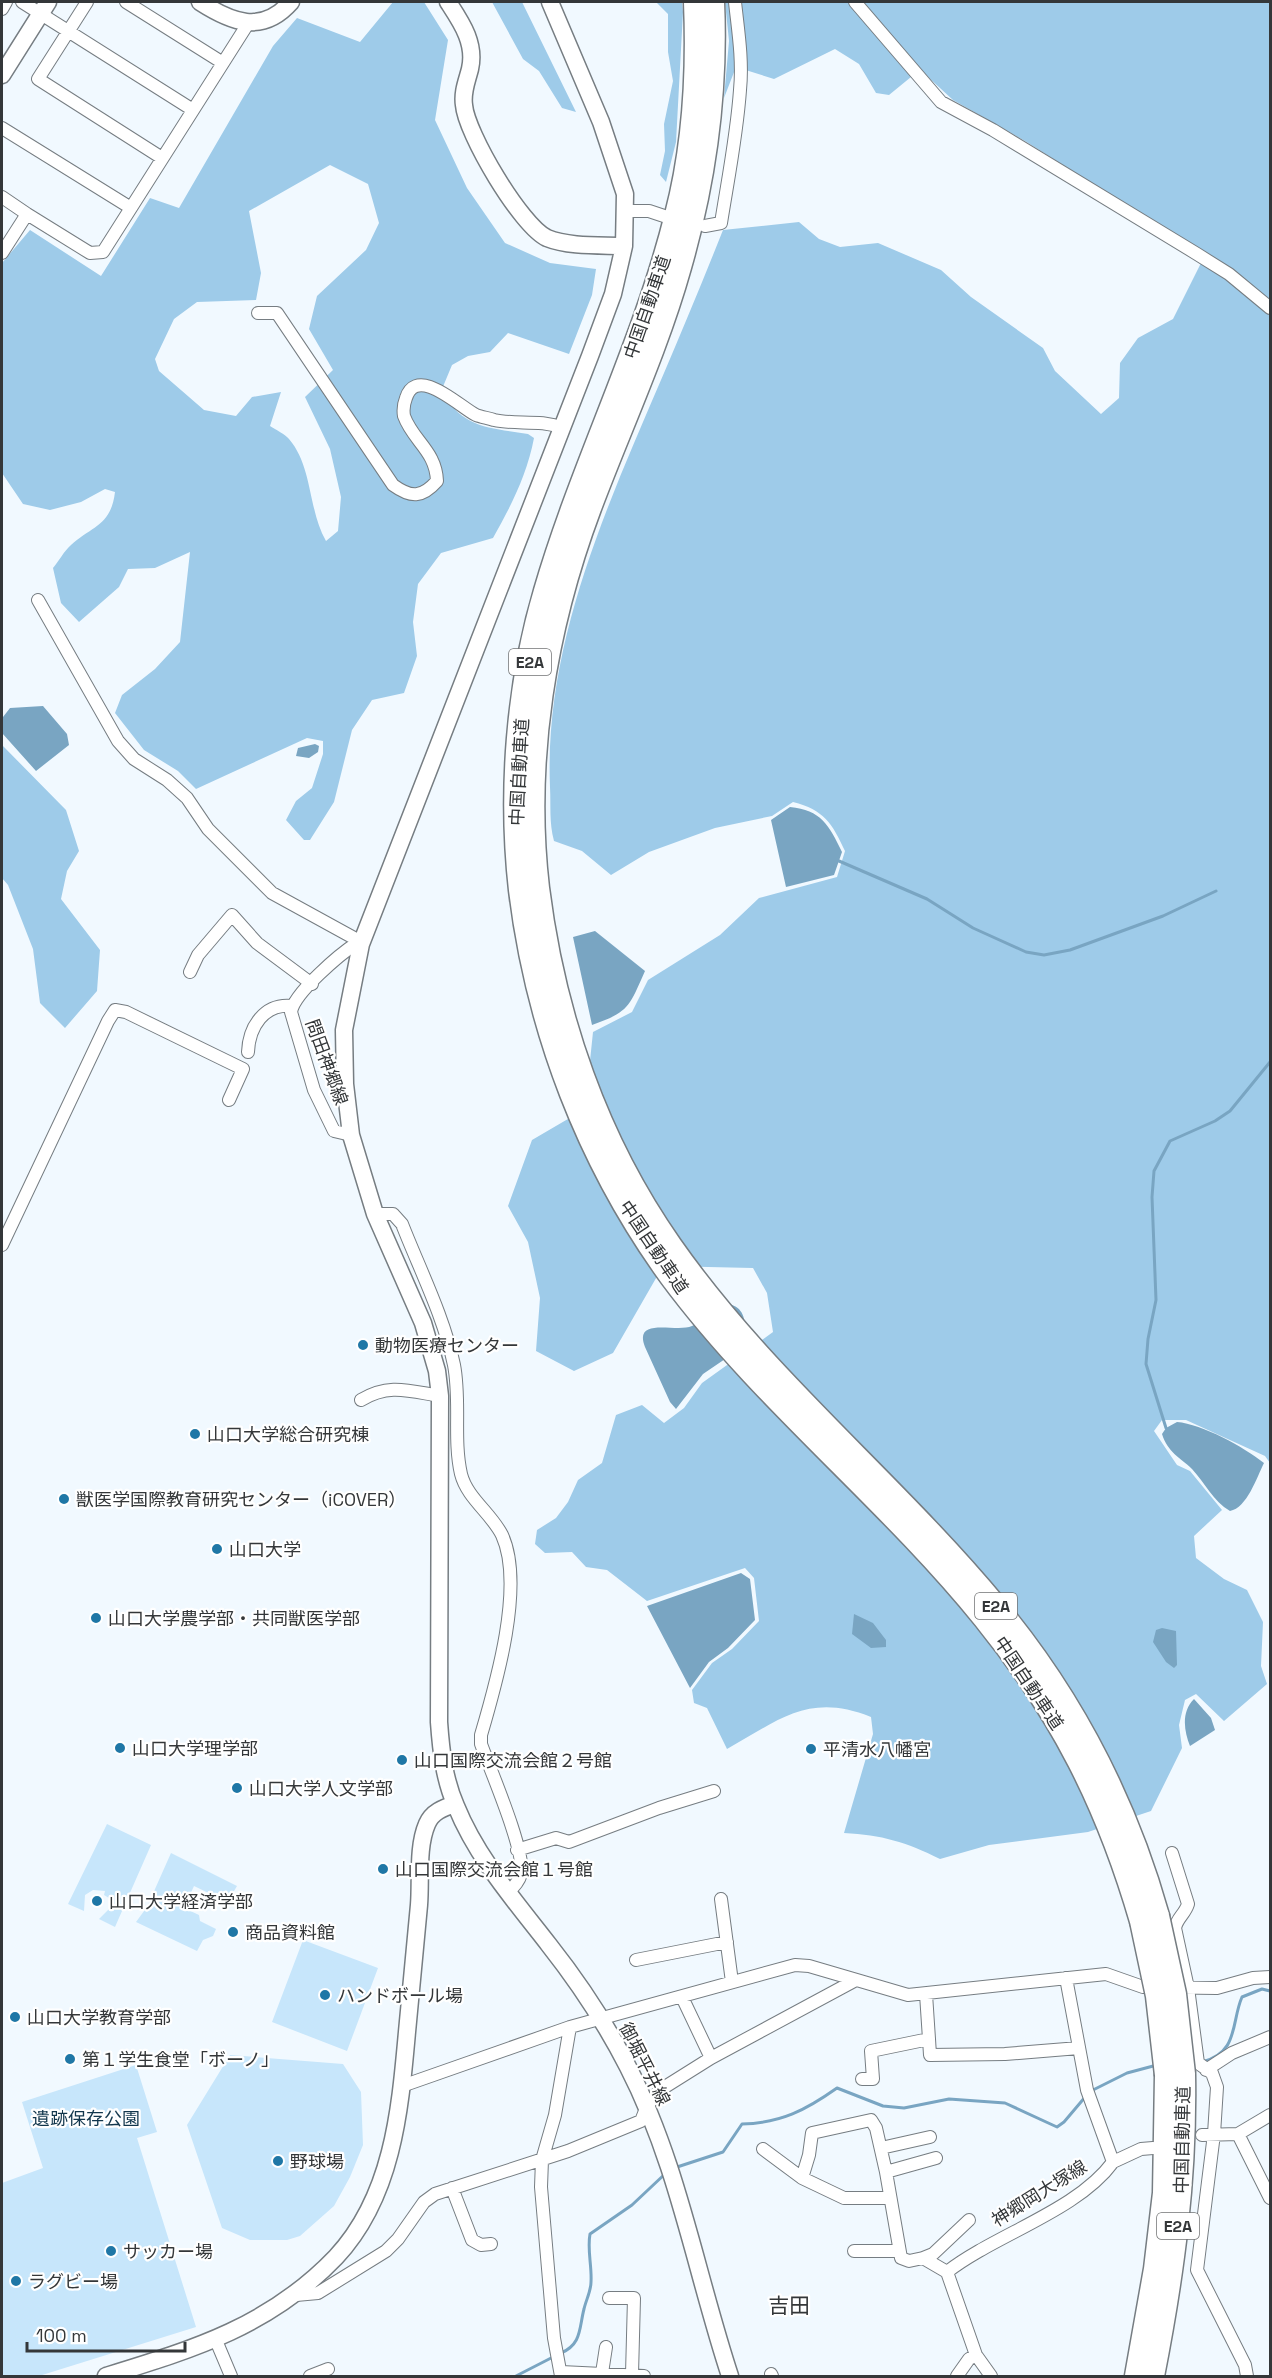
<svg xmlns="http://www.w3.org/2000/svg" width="1272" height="2378" font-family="'Space Grotesk','Noto Sans JP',sans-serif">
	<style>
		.green { fill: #c7e6fb }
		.forest { fill: #9ecbe9; fill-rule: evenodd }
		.water { fill: #79a5c2 }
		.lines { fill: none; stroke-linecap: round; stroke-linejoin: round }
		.stream { stroke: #79a5c2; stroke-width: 3 }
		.street-casing { stroke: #767d82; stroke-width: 14 }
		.secondary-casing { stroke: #767d82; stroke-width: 19 }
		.highway-casing { stroke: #767d82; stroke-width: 25 }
		.street { stroke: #fff; stroke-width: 12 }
		.secondary { stroke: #fff; stroke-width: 16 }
		.highway { stroke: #fff; stroke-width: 22 }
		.highway-bridge-casing { stroke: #767d82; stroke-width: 25; stroke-linecap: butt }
		.highway-bridge { stroke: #fff; stroke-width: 22 }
		.poi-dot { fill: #1f77a6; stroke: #fff; stroke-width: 2 }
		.labels { text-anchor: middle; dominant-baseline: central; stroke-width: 4.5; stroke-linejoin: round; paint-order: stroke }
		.shield { fill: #fff; stroke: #717374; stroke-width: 1.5 }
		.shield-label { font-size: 16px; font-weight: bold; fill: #343739 }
		.street-label { font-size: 18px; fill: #343739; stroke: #fff }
		.poi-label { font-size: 18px; fill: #343739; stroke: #fff; text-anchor: start }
		.park-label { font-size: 18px; fill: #12374d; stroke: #fff }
		.quarter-label { font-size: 21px; fill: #343739; stroke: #fff }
	</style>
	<rect width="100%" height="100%" fill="#f1f9ff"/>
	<path class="green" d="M 107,1824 L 151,1845 L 115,1927 L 99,1919 L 109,1909 L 109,1898 L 104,1895 L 105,1891 L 93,1890 L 85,1895 L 84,1911 L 68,1904 Z
		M 171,1853 L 237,1886 L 224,1908 L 216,1904 L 219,1898 L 194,1886 L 184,1908 L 199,1915 L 200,1921 L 216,1929 L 213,1936 L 203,1940 L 197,1951 L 136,1922 L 147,1907 Z
		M 303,1940 L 378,1968 L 347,2051 L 272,2022 Z
		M 230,2055 L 343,2064 L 361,2092 L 363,2145 L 350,2177 L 334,2206 L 300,2236 L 287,2240 L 250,2240 L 222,2228 L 187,2125 Z
		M 136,2065 L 157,2132 L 137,2138 L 196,2327 L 39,2376 L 2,2376 L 2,2183 L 43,2168 L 22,2102 Z"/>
	<path class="forest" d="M 393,2 L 424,2 L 448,40 L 435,120 L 467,188 L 505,243 L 550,263 L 596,269 L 592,295 L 569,354 L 508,333 L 490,352 L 468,356 L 452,365 L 442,389 C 459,428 490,428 528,434 L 534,438 C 527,475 511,506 493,538 L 441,553 L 418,584 L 413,622 L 417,656 L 404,693 L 372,700 L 352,730 L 334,802 L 310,840 L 304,840 L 286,820 L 296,801 L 312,788 L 323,754 L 323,741 L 307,738 L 196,789 L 178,771 L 144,750 L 115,713 L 122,695 L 155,669 L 180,642 L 190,552 L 155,568 L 128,569 L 119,587 L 79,622 L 61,603 L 53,568 C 59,561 64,551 71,545 C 92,526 111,526 115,492 L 105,489 L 81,502 L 50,510 L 23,504 L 2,473 L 2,263 L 30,230 L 101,276 L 150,198 L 179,208 L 273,46 L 297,18 L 360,42 ZM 330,165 L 368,184 L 379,223 L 366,250 L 317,296 L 309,329 L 333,370 L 305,397 L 330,449 L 341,497 L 338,531 L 326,541 C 308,510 313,467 289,439 C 285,434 276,430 270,426 L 281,392 L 252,397 L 236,416 L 204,410 L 159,371 L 155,359 L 174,319 L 197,302 L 256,300 L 261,273 L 249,211 Z
		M 492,2 L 522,2 L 576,112 L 562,108 L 539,71 L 523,59 Z
		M 656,2 L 682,2 L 683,12 L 676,142 L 666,182 L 660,175 L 665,151 L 664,124 L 673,81 L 668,52 L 668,14 Z
		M 725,2 L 1270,2 L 1270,1463 L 1265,1456 L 1186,1420 L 1162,1420 L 1154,1431 L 1177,1465 L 1190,1471 L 1222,1510 L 1194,1536 L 1196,1558 L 1224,1579 L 1247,1590 L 1263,1622 L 1261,1666 L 1267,1684 L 1224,1721 L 1196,1694 L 1185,1700 L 1179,1725 L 1182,1748 L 1151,1811 L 1088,1832 L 989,1845 L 940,1859 C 906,1842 882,1835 844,1833 L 873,1734 L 871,1717 C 809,1692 779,1720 727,1749 L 707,1708 L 694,1703 L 692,1690 L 712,1663 L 732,1649 L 759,1621 L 754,1578 L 745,1568 L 647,1601 L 607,1570 L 586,1567 L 572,1552 L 545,1553 L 535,1544 L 537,1530 L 556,1518 L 568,1502 L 578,1480 L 602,1463 L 616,1415 L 642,1405 L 664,1423 L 684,1408 L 702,1383 L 773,1332 L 767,1293 L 753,1268 L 663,1266 L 613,1353 L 574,1371 L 536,1351 L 540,1298 L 528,1242 L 508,1206 L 532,1140 L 585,1109 L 593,1032 L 632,1012 L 648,980 L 720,935 L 759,898 L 837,877 L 845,851 C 832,823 824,810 793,802 L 772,816 L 715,828 L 649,852 L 611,875 L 582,851 L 554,841 C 549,822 551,807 550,787 C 544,642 608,504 664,373 C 684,326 704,278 723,230 L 799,222 L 819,239 L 840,247 L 878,243 L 941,270 L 971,297 L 1043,348 L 1055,371 L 1101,414 L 1119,398 L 1120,363 L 1138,338 L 1173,319 L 1205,255 L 1025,141 L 953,100 L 928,77 L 911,77 L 889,95 L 876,93 L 859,64 L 835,49 L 774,79 L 736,67 L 724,98 L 729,41 Z
		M 2,745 L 66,810 L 79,851 L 67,871 L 61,899 L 100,950 L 97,991 L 65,1028 L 40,1003 L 33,949 L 8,885 L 2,878 Z"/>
	<path class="water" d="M 43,706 L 67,734 L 69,745 L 36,771 L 2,733 L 3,717 L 10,708 Z
		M 315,744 L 319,746 L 318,752 L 309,758 L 296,756 L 298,748 Z
		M 790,807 C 821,810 829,825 842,852 L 834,875 L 786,887 L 771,820 Z
		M 595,931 L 645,971 C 629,1007 629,1012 592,1025 L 573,937 Z
		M 723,1303 C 741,1305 744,1313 746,1330 L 728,1357 L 703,1374 L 676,1409 L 670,1402 L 645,1347 C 633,1316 676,1333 692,1326 C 703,1321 713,1311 723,1303 Z
		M 1177,1422 C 1202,1424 1244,1447 1264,1463 C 1257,1477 1247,1508 1230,1511 C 1213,1501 1205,1483 1192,1469 C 1180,1457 1168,1453 1162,1434 L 1166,1428 Z
		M 741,1573 L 750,1579 L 755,1620 L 728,1648 L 709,1662 L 690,1688 L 647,1606 Z
		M 854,1614 L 873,1623 L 886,1640 L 886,1647 L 871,1648 L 852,1634 Z
		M 1162,1628 L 1176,1631 L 1177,1665 L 1174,1668 L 1166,1662 L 1153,1642 L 1156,1630 Z
		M 1194,1699 L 1211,1718 L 1215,1730 L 1190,1746 C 1184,1731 1181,1712 1194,1699 Z"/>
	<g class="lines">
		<path class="stream" d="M 839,861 L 927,899 L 973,928 L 1026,952 L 1044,955 L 1070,950 L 1163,916 L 1216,891
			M 1166,1428 L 1146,1364 L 1148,1339 L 1156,1300 L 1152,1197 L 1154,1171 L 1170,1141 L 1215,1121 L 1230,1111 L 1270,1062
			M 1202,2062 C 1239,2053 1231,2022 1242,1997 L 1262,1989 L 1270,1991
			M 1091,2091 L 1127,2073 L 1157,2065
			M 674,2168 L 723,2152 L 742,2124 C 781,2123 806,2110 837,2088 L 883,2106 L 904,2108 L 949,2099 L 1005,2103 L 1057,2127 L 1064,2122 L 1086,2096
			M 561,2353 C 582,2344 579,2328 584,2309 C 586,2300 591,2291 591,2282 C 592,2265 587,2250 590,2234 L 632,2205 L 666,2173
			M 516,2376 L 555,2356"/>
		<defs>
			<path id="street" d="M 22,2 L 193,110
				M 87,2 L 38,79 L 162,158
				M 126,2 L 223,63
				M 855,2 L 941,102 L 993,130 L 1197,254 L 1229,274 L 1270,308
				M 2,9 L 6,2
				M 2,128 L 131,208
				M 2,197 L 27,214
				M 627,211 L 649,211 L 664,216
				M 705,226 L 721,223 C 728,179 737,134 740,90 C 743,60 738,30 735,2
				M 2,253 L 27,214 L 90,253 L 103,252 L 249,22
				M 258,313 L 277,313 L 393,485 C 411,498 422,498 437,481 C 436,451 413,441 404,416 C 403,410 404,403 406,398 C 417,364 461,408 476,415 C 481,417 488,418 494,420 C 516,425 540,419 563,428
				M 38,600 L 118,741 L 134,759 L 167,780 L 187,798 L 208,829 L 272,893 L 354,938 L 361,944
				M 190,972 L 198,955 L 232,915 L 257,943 L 312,984
				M 248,1052 C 249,1027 264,1003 292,1006
				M 351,1135 L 334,1131 L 314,1090 L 291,1012 C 294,993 340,954 357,943
				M 375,1214 L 393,1214 L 402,1224 C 420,1270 444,1317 454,1365 C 461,1401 453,1439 461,1474 C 467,1498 491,1513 502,1535 C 525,1585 496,1684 481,1735 L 481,1744 C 490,1769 526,1852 521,1874 C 519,1881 513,1888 507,1893
				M 2,1245 L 108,1021 L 115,1010 L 126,1012 L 243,1069 L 229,1100
				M 361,1400 C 389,1383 409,1391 440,1396
				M 517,1850 L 556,1838 L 569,1842 L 659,1808 L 714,1791
				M 1172,1853 L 1188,1904 C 1185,1914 1177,1918 1175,1928 L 1188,1988 L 1198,2063 L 1212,2073 L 1217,2087 L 1214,2134 L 1197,2270 L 1245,2365 L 1247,2376
				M 721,1899 L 732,1982
				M 636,1960 L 727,1942
				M 1066,1978 L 1087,2090 L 1113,2162
				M 682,1997 L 711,2058
				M 929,2039 L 930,2055 L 1005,2054 L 1079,2048
				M 1206,2070 L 1232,2053 L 1270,2037
				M 862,2079 L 873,2079 L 871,2051 L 929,2039 L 926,1994
				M 402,2086 L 570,2027 L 795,1965 L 809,1966 L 908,1995 L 1106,1974 L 1143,1987 L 1217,1988 L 1253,1978 L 1270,1977
				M 1238,2134 L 1270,2115
				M 1202,2135 L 1238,2134 L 1270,2198
				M 881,2148 L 930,2137
				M 763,2149 L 802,2178
				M 936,2158 L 886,2172 L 901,2258 L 909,2261 L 923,2258 L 947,2272
				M 1113,2162 L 1141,2149 L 1153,2148
				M 886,2172 L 876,2128 L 871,2120 L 812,2133 L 809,2155 L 802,2178 L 844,2198 L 890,2198
				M 452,2188 L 472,2240 L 481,2245 L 491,2244
				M 854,2251 L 899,2251
				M 923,2258 L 933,2254 L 969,2220
				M 947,2272 C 996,2234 1077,2211 1113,2162
				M 947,2272 L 976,2355 L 991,2376
				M 296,2295 L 318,2293 L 386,2251 L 398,2239 L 424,2202 L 435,2194 L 568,2151 L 641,2121 L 647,2106 L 660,2090 L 711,2058 L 854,1981
				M 609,2298 L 634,2298 L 632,2374
				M 215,2338 L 231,2376
				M 561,2372 L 644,2376
				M 602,2373 L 606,2347
				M 771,2374 L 772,2376
				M 310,2376 L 328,2369
				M 561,2376 L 554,2338 L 541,2187 L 542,2160 L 555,2115 L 570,2027
				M 957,2376 L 969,2359 L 976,2355"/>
			<path id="secondary" d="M 200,2 C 231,22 262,35 291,2
				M 448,2 C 461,22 476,43 470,69 C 467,81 462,92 464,105 C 466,133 521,226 547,238 C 569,247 601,245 624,246
				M 550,2 L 601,122 L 625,194 L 624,246 L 613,294 L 590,356 L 361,944 L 344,1030 L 345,1084 L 351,1135 L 375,1214 L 423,1323 L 437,1371 L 440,1396 L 439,1722 C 441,1750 444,1779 456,1806 C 477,1858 515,1901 549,1945 C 579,1983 606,2024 628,2067 C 678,2164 696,2273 730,2376
				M 2,75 L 48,2
				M 106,2376 C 194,2349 270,2326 336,2257 C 393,2196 400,2110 407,2032 C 411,1990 415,1947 419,1905 C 421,1880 417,1847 427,1824 C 432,1812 443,1808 455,1804"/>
			<path id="highway" d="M 695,2 C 698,73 694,146 676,215 C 644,344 582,464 545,591 C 517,685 509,793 520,890 C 537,1029 588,1163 671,1277 C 763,1401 887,1498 984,1618 C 1061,1713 1107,1804 1141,1921
				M 713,2 C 717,91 705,180 680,267 C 657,349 620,428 590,508 C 545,628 523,760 538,888 C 554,1016 597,1141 671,1246 C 764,1379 892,1481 995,1605 C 1071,1696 1126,1802 1158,1916
				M 1136,2376 L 1155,2269 L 1164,2193 L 1166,2075
				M 1153,2376 C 1173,2274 1186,2178 1184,2074"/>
		</defs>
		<use href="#street" class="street-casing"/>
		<use href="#secondary" class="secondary-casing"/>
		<use href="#highway" class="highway-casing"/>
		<use href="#street" class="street"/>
		<use href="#secondary" class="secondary"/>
		<use href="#highway" class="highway"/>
		<defs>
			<path id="highway-bridge" d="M 1158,1916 L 1175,1994 L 1184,2074
				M 1141,1921 L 1157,1996 L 1166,2075"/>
		</defs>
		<use href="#highway-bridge" class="highway-bridge-casing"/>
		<use href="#highway-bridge" class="highway-bridge"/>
	</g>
	<g class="poi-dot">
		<circle cx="363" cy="1345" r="6"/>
		<circle cx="195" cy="1434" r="6"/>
		<circle cx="64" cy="1499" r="6"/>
		<circle cx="217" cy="1549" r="6"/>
		<circle cx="96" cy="1618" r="6"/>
		<circle cx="120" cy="1748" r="6"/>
		<circle cx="811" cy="1749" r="6"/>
		<circle cx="402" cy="1760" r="6"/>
		<circle cx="237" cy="1788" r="6"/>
		<circle cx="383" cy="1869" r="6"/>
		<circle cx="97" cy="1901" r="6"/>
		<circle cx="233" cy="1932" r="6"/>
		<circle cx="325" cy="1995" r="6"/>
		<circle cx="15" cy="2017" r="6"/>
		<circle cx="70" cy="2059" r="6"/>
		<circle cx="278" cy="2161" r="6"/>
		<circle cx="111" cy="2251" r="6"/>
		<circle cx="16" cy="2281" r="6"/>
	</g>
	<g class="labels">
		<g class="shield">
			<rect x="509" y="649" width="42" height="26" rx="4.5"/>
			<rect x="975" y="1593" width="42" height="26" rx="4.5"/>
			<rect x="1157" y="2213" width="42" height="26" rx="4.5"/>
		</g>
		<g class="shield-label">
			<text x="530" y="662">E2A</text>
			<text x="996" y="1606">E2A</text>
			<text x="1178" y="2226">E2A</text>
		</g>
		<g class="street-label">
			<text transform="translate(647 307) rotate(-71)">中国自動車道</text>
			<text transform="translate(519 772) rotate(-87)">中国自動車道</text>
			<text transform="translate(327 1062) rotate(70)">問田神郷線</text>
			<text transform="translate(654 1247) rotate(56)">中国自動車道</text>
			<text transform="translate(1029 1683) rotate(56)">中国自動車道</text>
			<text transform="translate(645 2064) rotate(63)">御堀平井線</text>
			<text transform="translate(1182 2140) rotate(-89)">中国自動車道</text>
			<text transform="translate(1039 2193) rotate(-32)">神郷岡大塚線</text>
		</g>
		<g class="poi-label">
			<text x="375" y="1345">動物医療センター</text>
			<text x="207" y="1434">山口大学総合研究棟</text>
			<text x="76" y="1499">獣医学国際教育研究センター（iCOVER）</text>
			<text x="229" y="1549">山口大学</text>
			<text x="108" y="1618">山口大学農学部・共同獣医学部</text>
			<text x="132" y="1748">山口大学理学部</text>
			<text x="823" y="1749">平清水八幡宮</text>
			<text x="414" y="1760">山口国際交流会館２号館</text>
			<text x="249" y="1788">山口大学人文学部</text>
			<text x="395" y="1869">山口国際交流会館１号館</text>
			<text x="109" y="1901">山口大学経済学部</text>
			<text x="245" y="1932">商品資料館</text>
			<text x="337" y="1995">ハンドボール場</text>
			<text x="27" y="2017">山口大学教育学部</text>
			<text x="82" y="2059">第１学生食堂「ボーノ」</text>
			<text x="290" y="2161">野球場</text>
			<text x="123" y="2251">サッカー場</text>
			<text x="28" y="2281">ラグビー場</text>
		</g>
		<g class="park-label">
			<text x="86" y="2118">遺跡保存公園</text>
		</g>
		<g class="quarter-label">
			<text x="789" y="2305">吉田</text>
		</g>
	</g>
	<rect width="1272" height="2378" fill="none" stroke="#343739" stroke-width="6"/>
	<path d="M27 2342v9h158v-9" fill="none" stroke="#343739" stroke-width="3"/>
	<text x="36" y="2342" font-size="18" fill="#343739" stroke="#ffffff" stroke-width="4.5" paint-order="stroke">100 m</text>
</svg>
